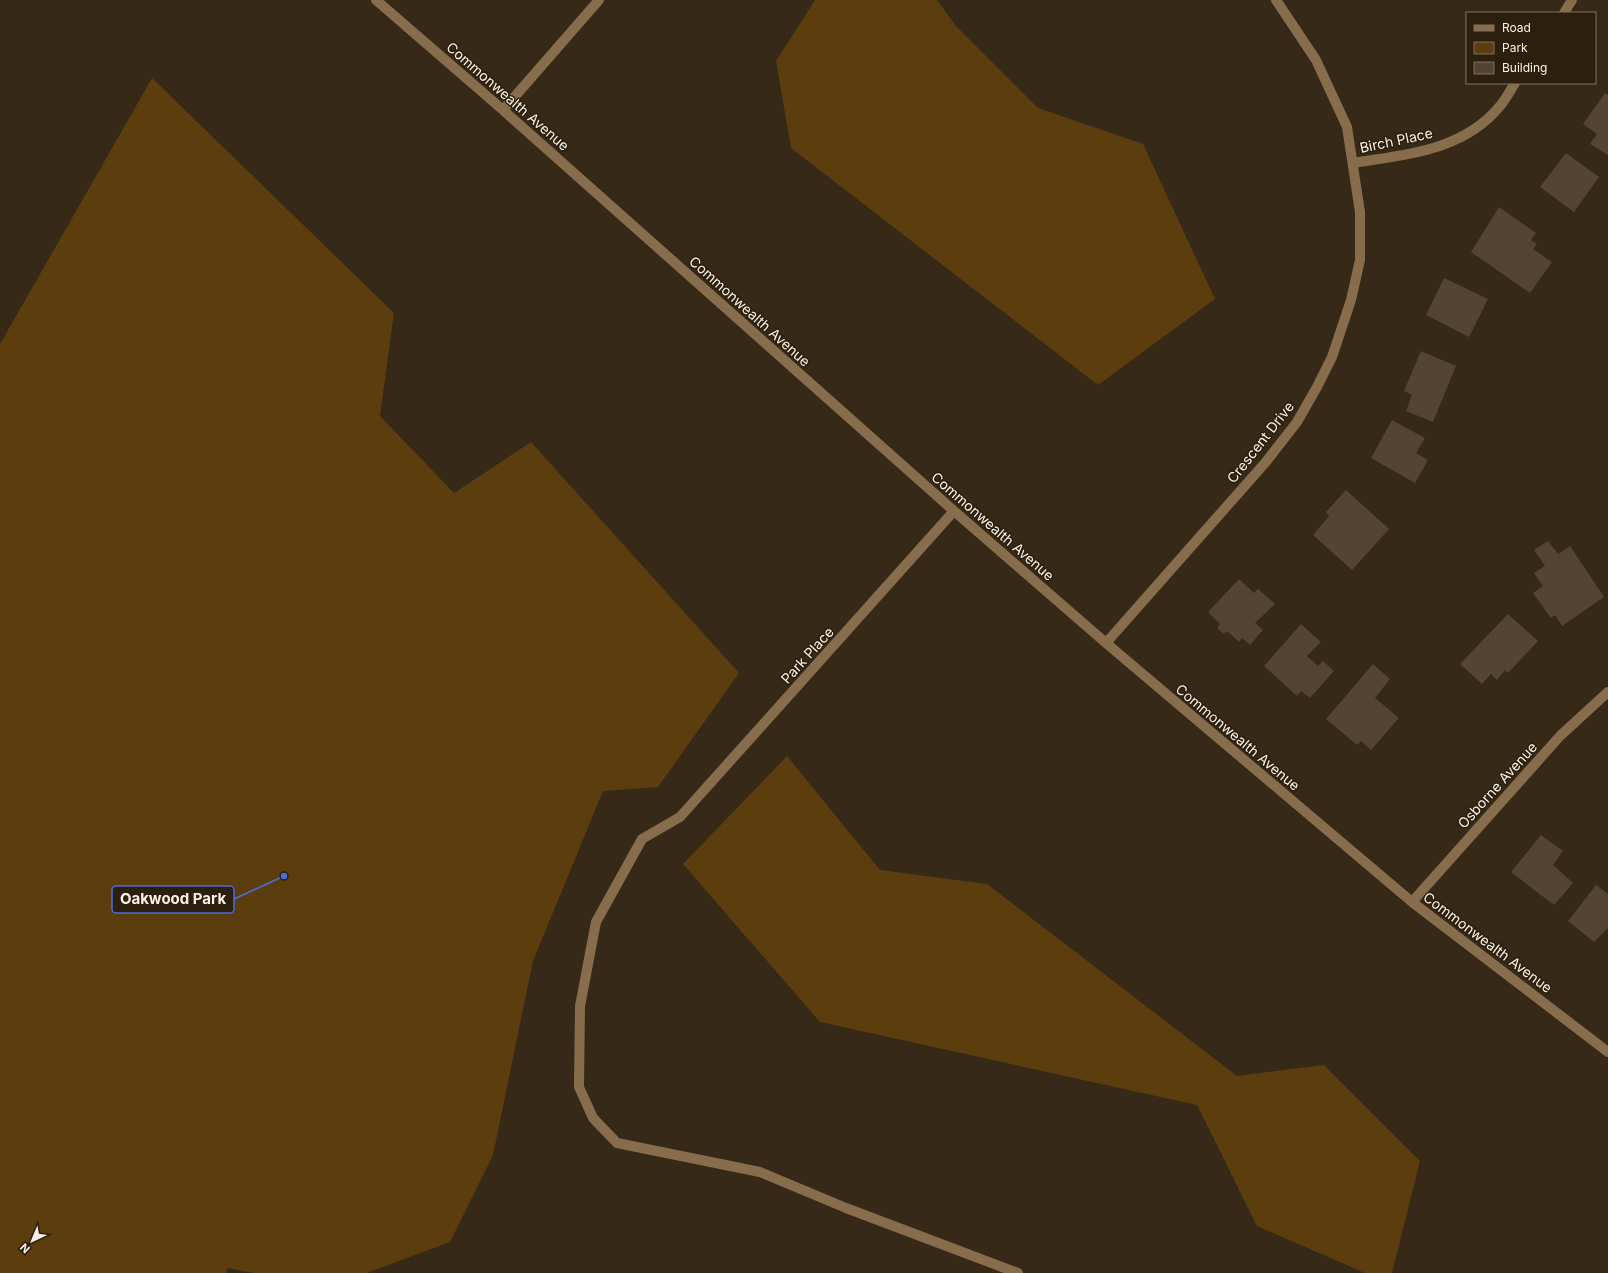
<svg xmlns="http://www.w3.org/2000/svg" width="1608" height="1273" font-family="Inter,sans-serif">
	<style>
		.green { fill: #5c3d0d }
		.building { fill: #544532 }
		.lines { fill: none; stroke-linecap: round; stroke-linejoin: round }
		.service { stroke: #876d4c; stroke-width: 10 }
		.minor { stroke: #876d4c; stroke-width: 10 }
		.labels { text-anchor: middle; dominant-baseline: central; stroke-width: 3; stroke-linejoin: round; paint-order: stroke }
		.street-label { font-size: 14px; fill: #fbf2e7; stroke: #2c1f0d }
		.leader { fill: none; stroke: #496fdb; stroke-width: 1.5 }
		.callout-dot { fill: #496fdb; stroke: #2c1f0d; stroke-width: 1.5 }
		.callout { fill: #2c1f0d; stroke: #496fdb; stroke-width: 1.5 }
		.callout-label { font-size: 15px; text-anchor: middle; font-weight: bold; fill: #fbf2e7 }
	</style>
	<rect width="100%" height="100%" fill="#362917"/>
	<path class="green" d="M 815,0 L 937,0 L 956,26 L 1038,108 L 1143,144 L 1215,299 L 1098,385 L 791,148 L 776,61 Z
		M 152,78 L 394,313 L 380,416 L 454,493 L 531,442 L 739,673 L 658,787 L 603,791 L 533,961 L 493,1155 L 450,1242 L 367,1273 L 254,1273 L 227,1268 L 226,1273 L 0,1273 L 0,344 Z
		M 787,756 L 880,870 L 987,884 L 1237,1076 L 1324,1065 L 1420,1161 L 1392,1273 L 1365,1273 L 1257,1226 L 1197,1105 L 820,1022 L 683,864 Z"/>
	<path class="building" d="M 1605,93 L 1608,95 L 1608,155 L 1590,144 L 1597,134 L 1583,124 Z
		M 1566,153 L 1599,177 L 1574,212 L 1540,187 Z
		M 1499,207 L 1536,233 L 1531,240 L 1537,244 L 1533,249 L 1552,262 L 1530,293 L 1471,252 Z
		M 1444,278 L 1488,299 L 1469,337 L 1426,315 Z
		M 1421,351 L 1456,366 L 1433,422 L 1406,411 L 1412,395 L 1404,391 Z
		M 1392,420 L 1425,438 L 1416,453 L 1428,460 L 1415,483 L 1371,458 Z
		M 1346,490 L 1389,529 L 1352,570 L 1313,535 L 1329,516 L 1326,512 Z
		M 1548,541 L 1558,554 L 1570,546 L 1604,597 L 1562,626 L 1555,615 L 1551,618 L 1533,593 L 1543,586 L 1534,573 L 1545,566 L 1534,550 Z
		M 1239,579 L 1254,593 L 1258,589 L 1275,604 L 1255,623 L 1263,630 L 1250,645 L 1242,638 L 1239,642 L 1227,631 L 1224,634 L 1217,628 L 1220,624 L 1208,612 Z
		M 1508,614 L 1538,641 L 1508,673 L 1505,670 L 1497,680 L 1491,674 L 1482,684 L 1460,664 Z
		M 1301,624 L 1321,642 L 1307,656 L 1318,666 L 1323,661 L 1334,671 L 1310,698 L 1301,691 L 1297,696 L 1264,666 Z
		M 1373,664 L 1390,679 L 1375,698 L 1399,718 L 1371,750 L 1361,741 L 1357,745 L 1326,719 Z
		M 1541,835 L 1563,851 L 1553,865 L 1573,883 L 1554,905 L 1511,872 Z
		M 1596,885 L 1608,894 L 1608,928 L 1594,942 L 1568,921 Z"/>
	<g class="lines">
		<path class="service" d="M 680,817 L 642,839 L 596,922 L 580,1006 L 579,1087 L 593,1118 L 617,1143 L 760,1172 L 846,1208 L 1018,1273"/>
		<path class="minor" d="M 376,0 L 503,110 L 954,511 L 1106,643 L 1412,902 L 1608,1052
			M 1564,13 L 1572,0
			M 503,110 L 599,0
			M 1354,163 C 1407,154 1463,151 1500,106 C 1506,99 1510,91 1515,83
			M 1106,643 L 1265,463 L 1297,422 L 1317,387 L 1332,357 L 1351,300 L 1360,260 L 1360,212 L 1347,127 L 1316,60 L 1276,0
			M 680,817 L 954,511
			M 1412,902 L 1560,736 L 1608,692"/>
	</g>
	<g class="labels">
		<g class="street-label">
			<text transform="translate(508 96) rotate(41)">Commonwealth Avenue</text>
			<text transform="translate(1396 140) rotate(-12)">Birch Place</text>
			<text transform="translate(750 311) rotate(42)">Commonwealth Avenue</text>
			<text transform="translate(1260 442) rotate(-52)">Crescent Drive</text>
			<text transform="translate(993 526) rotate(41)">Commonwealth Avenue</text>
			<text transform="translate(807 655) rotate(-48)">Park Place</text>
			<text transform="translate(1238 737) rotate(40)">Commonwealth Avenue</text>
			<text transform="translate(1497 785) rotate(-48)">Osborne Avenue</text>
			<text transform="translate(1488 942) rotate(37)">Commonwealth Avenue</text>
		</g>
	</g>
	<path class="leader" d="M284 876L234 899"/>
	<circle class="callout-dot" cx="284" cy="876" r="4"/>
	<rect class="callout" x="112" y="886" width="122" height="27" rx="4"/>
	<g class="callout-label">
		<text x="173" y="904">Oakwood Park</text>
	</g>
	<rect x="1466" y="12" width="130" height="72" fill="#2c1f0d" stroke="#7f7364"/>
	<rect x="1474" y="25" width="20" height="6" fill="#876d4c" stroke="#7f7364"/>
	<text x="1502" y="32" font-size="12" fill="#fbf2e7">Road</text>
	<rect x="1474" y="42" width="20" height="12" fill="#5c3d0d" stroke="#7f7364"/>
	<text x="1502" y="52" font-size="12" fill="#fbf2e7">Park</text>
	<rect x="1474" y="62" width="20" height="12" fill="#544532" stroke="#7f7364"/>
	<text x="1502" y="72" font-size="12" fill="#fbf2e7">Building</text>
	<g transform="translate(32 1241) rotate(224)" stroke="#2c1f0d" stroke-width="3" paint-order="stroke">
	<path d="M0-3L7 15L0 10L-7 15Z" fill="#fbf2e7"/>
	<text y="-6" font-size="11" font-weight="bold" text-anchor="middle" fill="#fbf2e7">N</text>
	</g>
</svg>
